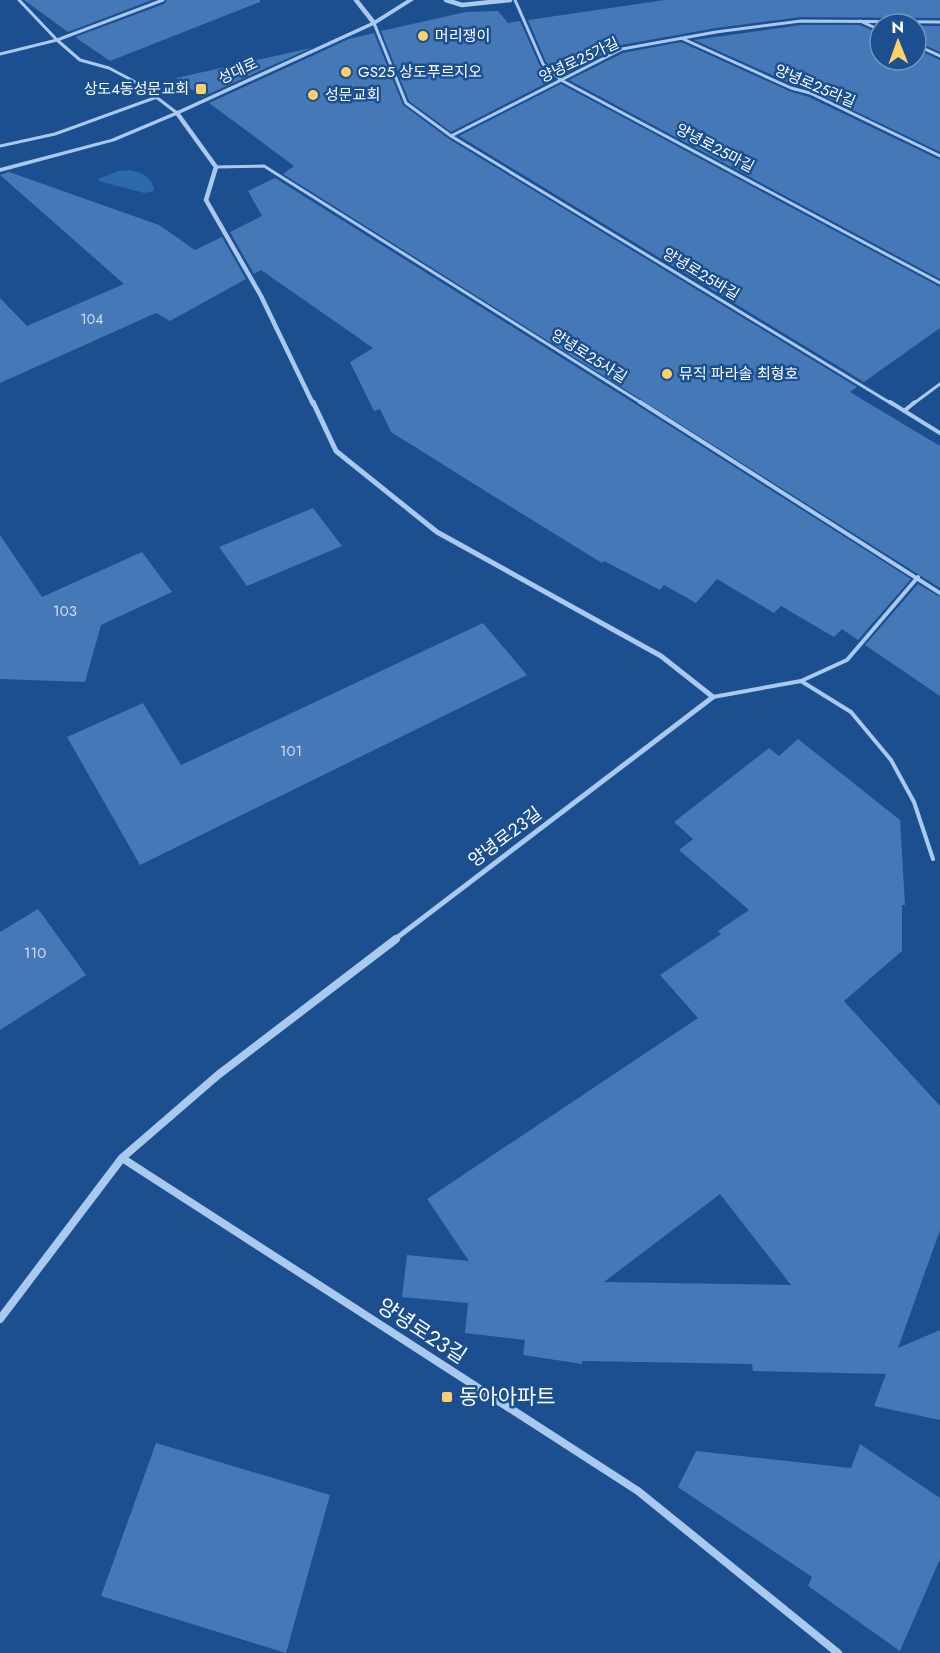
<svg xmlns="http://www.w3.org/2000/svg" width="940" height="1653" font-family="Jost,'Noto Sans KR',sans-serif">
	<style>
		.green { fill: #2e69ad }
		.building { fill: #4478b7; fill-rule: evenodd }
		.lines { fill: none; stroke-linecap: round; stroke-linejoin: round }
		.service-far1 { stroke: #a9c9ee; stroke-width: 3 }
		.service { stroke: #a9c9ee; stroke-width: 4 }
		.minor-far2 { stroke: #a9c9ee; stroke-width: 4.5 }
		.minor-far1 { stroke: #a9c9ee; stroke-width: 5 }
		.minor { stroke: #a9c9ee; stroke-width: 8 }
		.tertiary { fill: #a9c9ee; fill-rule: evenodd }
		.poi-dot { fill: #ffd166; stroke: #1b4f8f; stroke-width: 2 }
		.labels { text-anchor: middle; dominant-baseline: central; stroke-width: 5; stroke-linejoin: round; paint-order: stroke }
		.far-number-label { font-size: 14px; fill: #d0dded }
		.far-poi-label { font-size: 15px; fill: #fff; stroke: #1b4f8f; text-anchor: start }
		.far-street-label { font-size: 15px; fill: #fff; stroke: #1b4f8f }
		.number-label { font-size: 15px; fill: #d0dded }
		.street-label { font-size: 18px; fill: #fff; stroke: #1b4f8f }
		.near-street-label { font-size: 21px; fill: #fff; stroke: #1b4f8f }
		.near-poi-label { font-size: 21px; fill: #fff; stroke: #1b4f8f; text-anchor: start }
	</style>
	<rect width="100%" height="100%" fill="#1b4f8f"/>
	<path class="green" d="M 130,170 C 143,173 152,177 154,191 L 144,193 L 99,181 L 98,179 L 119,171 Z"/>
	<path class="building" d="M 24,0 L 152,0 L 68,32 Z
		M 167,0 L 260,0 L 260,2 L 110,61 L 75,37 L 164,4 Z
		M 665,0 L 940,0 L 940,18 L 801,17 L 716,28 L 621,45 L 562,76 L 546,62 L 528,20 Z
		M 498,11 L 508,23 L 520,21 L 540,66 L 554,79 L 451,132 L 409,101 L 381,31 L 466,12 Z
		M 801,25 L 860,25 L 880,34 L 880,60 L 916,60 L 916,49 L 940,60 L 940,152 L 811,90 L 792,84 L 694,40 Z
		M 916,26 L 940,26 L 940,52 L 916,41 Z
		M 374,33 L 403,105 L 449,139 L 857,387 L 850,392 L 940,446 L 940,588 L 283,174 L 294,166 L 209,103 L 349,39 Z
		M 681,42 L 789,91 L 809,97 L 940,160 L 940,279 L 569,80 L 623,53 Z
		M 311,48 L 202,97 L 176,78 Z
		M 561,84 L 940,287 L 940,328 L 864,382 L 459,136 Z
		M 9,172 L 159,225 L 195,250 L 222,237 L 246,279 L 170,321 L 156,313 L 0,383 L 0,298 L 27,326 L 124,284 L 0,175 Z
		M 275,178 L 637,405 L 911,579 L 858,640 L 842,629 L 834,637 L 781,606 L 774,613 L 717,579 L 696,603 L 664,585 L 660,590 L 604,561 L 602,563 L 490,494 L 391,432 L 380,409 L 374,411 L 350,362 L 373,348 L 261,270 L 254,274 L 230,232 L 262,216 L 248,191 Z
		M 313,508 L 342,546 L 247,586 L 219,547 Z
		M 0,535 L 42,597 L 142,552 L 172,592 L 101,625 L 85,682 L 0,679 Z
		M 918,584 L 940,597 L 940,696 L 865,645 Z
		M 483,623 L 527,675 L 140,865 L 67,737 L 143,703 L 181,765 Z
		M 798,739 L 900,820 L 905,905 L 902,905 L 902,951 L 844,1001 L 940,1106 L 940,1230 L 898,1348 L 940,1330 L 940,1420 L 874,1406 L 886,1374 L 753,1371 L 752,1364 L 582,1361 L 582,1364 L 523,1355 L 525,1340 L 465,1333 L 468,1303 L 402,1297 L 407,1255 L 469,1261 L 427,1199 L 698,1018 L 660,975 L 721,934 L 718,931 L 749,910 L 679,850 L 693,839 L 674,822 L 769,748 L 779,756 ZM 720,1194 L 791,1285 L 604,1282 Z
		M 38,909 L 86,975 L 0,1030 L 0,932 Z
		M 156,1443 L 330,1495 L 286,1653 L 101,1596 Z
		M 860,1444 L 940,1498 L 940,1559 L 900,1651 L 808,1586 L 812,1577 L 678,1487 L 696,1451 L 851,1468 Z"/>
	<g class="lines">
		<path class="service-far1" d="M 19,0 L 57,40 L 163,0
			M 515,0 L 543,64 L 561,80 L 940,283
			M 860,21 L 880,30
			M 374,23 L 406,103 L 451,136 L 622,49 L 716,32 L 801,21 L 940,22
			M 681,38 L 791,88 L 810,93 L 940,156
			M 916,45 L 940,56
			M 0,54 L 57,40 L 80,60 L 109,68 L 139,84 L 177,113
			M 451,136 L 892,404
			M 0,146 L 55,134 L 157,97
			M 216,167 L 264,166 L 643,404
			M 913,404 L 940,384"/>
		<path class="service" d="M 640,402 L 940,593
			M 890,402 L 940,433
			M 904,411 L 915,402
			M 801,681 L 851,712 L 891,760 L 914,802 L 933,859
			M 713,697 L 801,681 L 847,660 L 918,577"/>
		<path class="minor-far2" d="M 356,0 L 374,23
			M 446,0 L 462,5 L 510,0
			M 177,113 L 216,167 L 206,200 L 261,296 L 313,404"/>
		<path class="minor-far1" d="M 313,402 L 336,451 L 437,532 L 661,656 L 713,697 L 394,940"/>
		<path class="minor" d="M 122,1158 L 218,1075 L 396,939
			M 0,1319 L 122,1158 L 638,1491 L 838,1653"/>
		<path class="tertiary" d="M 407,0 L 414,0 L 376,24 L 179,114 L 115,141 L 0,172 L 0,168 L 111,139 L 175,112 L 372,22 Z"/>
	</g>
	<g class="poi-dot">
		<circle cx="423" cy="36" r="6"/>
		<circle cx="346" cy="72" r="6"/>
		<rect x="195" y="83" width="12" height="12" rx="3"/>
		<circle cx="313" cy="95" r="6"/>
		<circle cx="667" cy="374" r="6"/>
		<rect x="441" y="1391" width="12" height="12" rx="3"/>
	</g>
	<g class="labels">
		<g class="far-number-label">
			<text x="92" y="319">104</text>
		</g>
		<g class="far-poi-label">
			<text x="435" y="36">머리쟁이</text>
			<text x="358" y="72">GS25 상도푸르지오</text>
			<text x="189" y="89" text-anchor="end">상도4동성문교회</text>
			<text x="325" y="95">성문교회</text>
			<text x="679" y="374">뮤직 파라솔 최형호</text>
		</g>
		<g class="far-street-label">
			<text transform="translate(579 60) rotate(-25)">양녕로25가길</text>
			<text transform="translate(238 71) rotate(-25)">성대로</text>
			<text transform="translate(815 86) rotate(23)">양녕로25라길</text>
			<text transform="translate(715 148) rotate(28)">양녕로25마길</text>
			<text transform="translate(701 274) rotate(31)">양녕로25바길</text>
			<text transform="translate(589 356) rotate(32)">양녕로25사길</text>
		</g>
		<g class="number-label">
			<text x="65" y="611">103</text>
			<text x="291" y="751">101</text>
			<text x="35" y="953">110</text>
		</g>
		<g class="street-label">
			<text transform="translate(505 837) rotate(-37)">양녕로23길</text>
		</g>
		<g class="near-street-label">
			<text transform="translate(422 1331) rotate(33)">양녕로23길</text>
		</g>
		<g class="near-poi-label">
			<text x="459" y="1397">동아아파트</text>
		</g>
	</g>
	<g transform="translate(898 42) rotate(359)"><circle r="28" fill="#1b4f8f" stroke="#7695bc" stroke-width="1.5"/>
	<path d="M0-4.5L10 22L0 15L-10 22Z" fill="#ffd166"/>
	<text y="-9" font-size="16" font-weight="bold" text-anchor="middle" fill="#ffffff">N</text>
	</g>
</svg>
